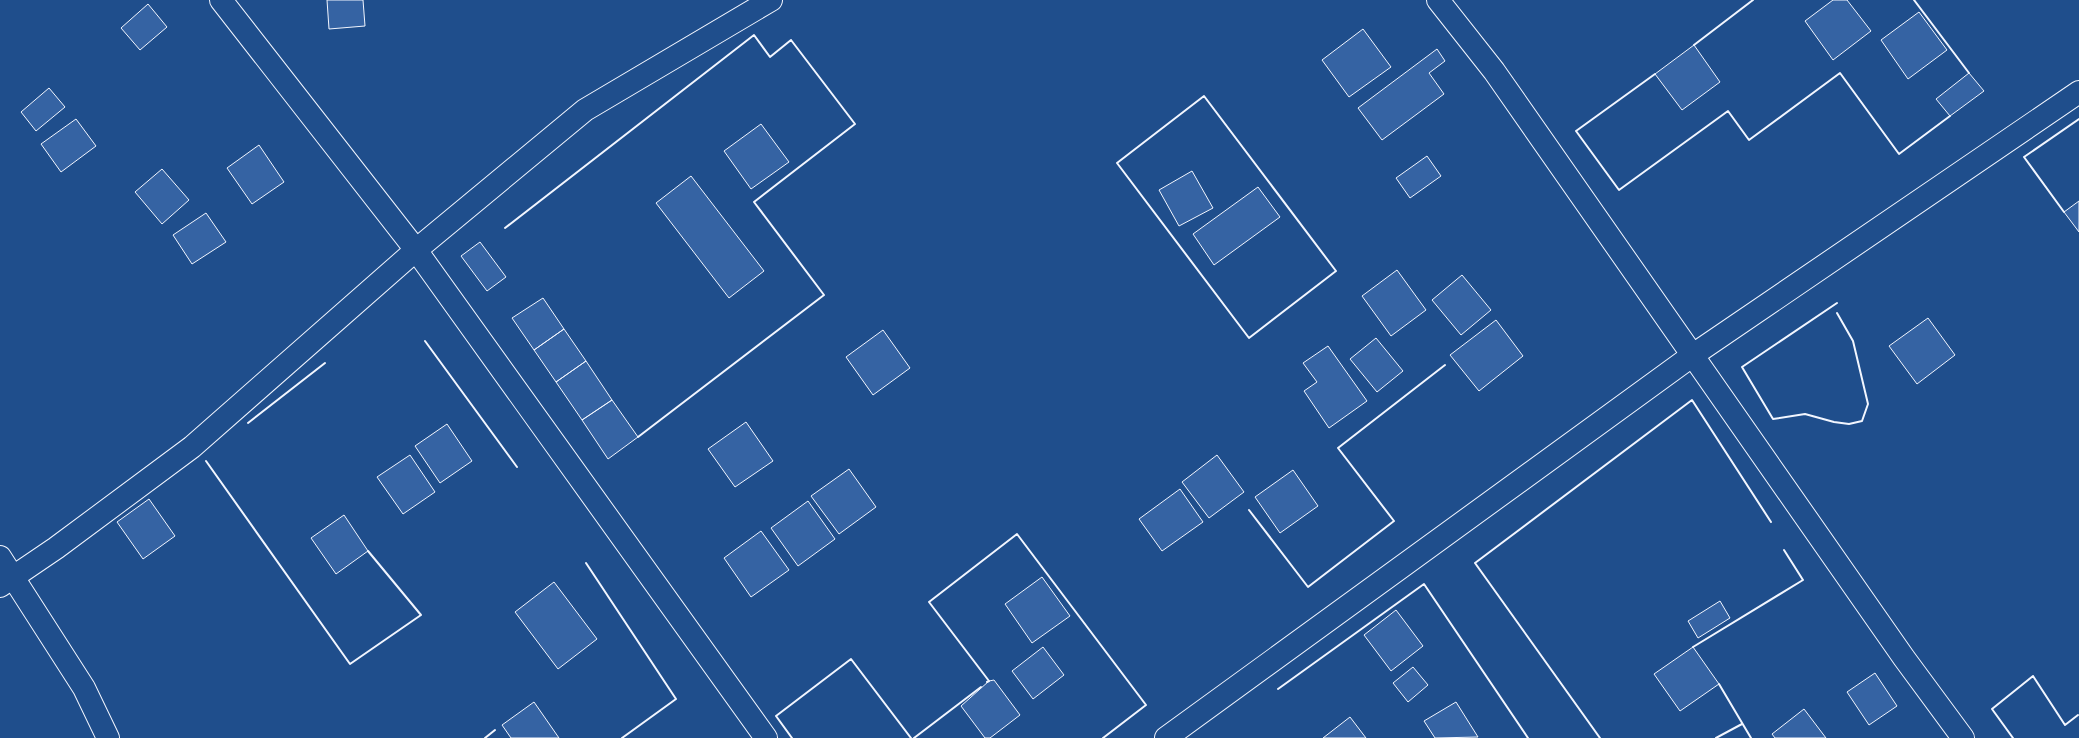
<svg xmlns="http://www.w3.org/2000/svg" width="2079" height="738" font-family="Jost,sans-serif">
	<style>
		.building { fill: #3563a3; stroke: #f2f6ff }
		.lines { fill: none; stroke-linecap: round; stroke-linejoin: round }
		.street-casing { stroke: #f2f6ff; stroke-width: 24 }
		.street { stroke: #1f4e8c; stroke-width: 22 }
		.wall { stroke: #f2f6ff; stroke-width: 2 }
	</style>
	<rect width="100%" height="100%" fill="#1f4e8c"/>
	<path class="building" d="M 327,0 L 363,0 L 365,26 L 329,29 Z
		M 1833,0 L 1847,0 L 1871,31 L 1833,60 L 1805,21 Z
		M 148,4 L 167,27 L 140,50 L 121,28 Z
		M 1919,12 L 1947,50 L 1908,79 L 1881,40 Z
		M 1363,29 L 1391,67 L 1349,97 L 1322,60 Z
		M 1694,45 L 1720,82 L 1682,110 L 1655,74 Z
		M 1437,49 L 1445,61 L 1429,73 L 1444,94 L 1382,140 L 1358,108 Z
		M 1969,73 L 1984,91 L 1950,116 L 1936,99 Z
		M 49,88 L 65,107 L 36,131 L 21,112 Z
		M 76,119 L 96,146 L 61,172 L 41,144 Z
		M 761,124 L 789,162 L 751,189 L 724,151 Z
		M 259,145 L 284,182 L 252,204 L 227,168 Z
		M 1427,156 L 1441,176 L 1410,198 L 1396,178 Z
		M 162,169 L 189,200 L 162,224 L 135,192 Z
		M 1192,171 L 1213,208 L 1179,226 L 1159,190 Z
		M 691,176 L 764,271 L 729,298 L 656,203 Z
		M 1258,187 L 1280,217 L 1214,265 L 1193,234 Z
		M 2079,201 L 2079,232 L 2064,212 Z
		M 206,213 L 226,242 L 192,264 L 173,235 Z
		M 480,242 L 506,277 L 487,291 L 461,256 Z
		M 1397,270 L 1426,310 L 1391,336 L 1362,296 Z
		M 1462,275 L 1491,310 L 1461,335 L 1432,300 Z
		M 543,298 L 564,329 L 534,350 L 512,318 Z
		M 1928,318 L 1955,355 L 1917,384 L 1889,346 Z
		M 1496,320 L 1523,356 L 1479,391 L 1450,355 Z
		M 564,329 L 586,361 L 556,382 L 534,350 Z
		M 883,330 L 910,368 L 873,395 L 846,357 Z
		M 1376,338 L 1403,371 L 1377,392 L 1350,359 Z
		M 1328,346 L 1367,401 L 1329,428 L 1304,391 L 1317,382 L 1303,363 Z
		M 586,361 L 612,400 L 582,420 L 556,382 Z
		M 612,400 L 638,437 L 608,459 L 582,420 Z
		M 746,422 L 773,461 L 735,487 L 708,449 Z
		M 447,424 L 472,461 L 440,483 L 415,446 Z
		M 410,455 L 435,492 L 403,514 L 377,477 Z
		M 1217,455 L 1244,492 L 1209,518 L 1182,482 Z
		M 849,469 L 876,507 L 839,534 L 811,496 Z
		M 1293,470 L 1318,506 L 1280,533 L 1255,497 Z
		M 1180,489 L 1203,522 L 1162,551 L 1139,519 Z
		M 149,499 L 175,536 L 143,559 L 117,522 Z
		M 808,501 L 835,539 L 798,566 L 771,528 Z
		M 344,515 L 368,551 L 336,574 L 311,538 Z
		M 761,531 L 789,570 L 751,597 L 724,558 Z
		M 1042,577 L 1070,616 L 1032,643 L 1005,604 Z
		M 554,582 L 597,639 L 558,669 L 515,612 Z
		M 1720,601 L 1730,618 L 1698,638 L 1688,621 Z
		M 1396,610 L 1423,646 L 1391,671 L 1364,635 Z
		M 1043,647 L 1064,675 L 1033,699 L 1012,671 Z
		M 1693,647 L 1719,684 L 1680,711 L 1654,674 Z
		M 1413,667 L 1428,685 L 1408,702 L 1393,683 Z
		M 1875,673 L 1897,706 L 1869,725 L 1847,692 Z
		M 994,680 L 1020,715 L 990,738 L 985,738 L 961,706 L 989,681 Z
		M 534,702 L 559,738 L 511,738 L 502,725 Z
		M 1456,702 L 1478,737 L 1435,738 L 1424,721 Z
		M 1804,709 L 1826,738 L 1775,738 L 1772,734 Z
		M 1350,717 L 1366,738 L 1323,738 Z"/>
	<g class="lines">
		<defs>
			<path id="street" d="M 221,0 L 416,250 L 766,738
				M 1438,0 L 1494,71 L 1904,658 L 1963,738
				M 0,557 L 84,688 L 108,738
				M 0,586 L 56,548 L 192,447 L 416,250 L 585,110 L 771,0
				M 1166,738 L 1693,355 L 2079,92"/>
		</defs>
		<use href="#street" class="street-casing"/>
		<use href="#street" class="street"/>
		<path class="wall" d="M 1914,0 L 1969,73
			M 1694,45 L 1753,0
			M 1655,74 L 1576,131 L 1619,190 L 1728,111 L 1749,140 L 1840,73 L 1899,154 L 1950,116
			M 1204,96 L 1336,271 L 1249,338 L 1117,163 Z
			M 2064,212 L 2024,157 L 2079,119
			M 505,228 L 754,35 L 770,57 L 791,40 L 855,124 L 754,202 L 824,295 L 638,437
			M 1837,303 L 1742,367 L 1773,419 L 1805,414 L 1834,422 L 1849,424 L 1862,421 L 1868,404 L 1853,341 L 1837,313
			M 425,341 L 517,467
			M 248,423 L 325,363
			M 206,461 L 350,664 L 421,615 L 368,551
			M 1249,510 L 1308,587 L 1394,521 L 1338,448 L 1445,365
			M 586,563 L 676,699 L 622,738
			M 1693,647 L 1803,580 L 1784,550
			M 987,682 L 989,681 L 929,602 L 1017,534 L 1146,705 L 1103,738
			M 1719,684 L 1751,738
			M 1278,689 L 1424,584 L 1528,738
			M 485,738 L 495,730
			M 792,738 L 776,716 L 851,659 L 911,738
			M 914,738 L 981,687
			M 1600,738 L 1475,563 L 1692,400 L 1771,522
			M 1716,738 L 1742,724
			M 2013,738 L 1992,709 L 2033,676 L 2065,725 L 2078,715"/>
	</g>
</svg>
